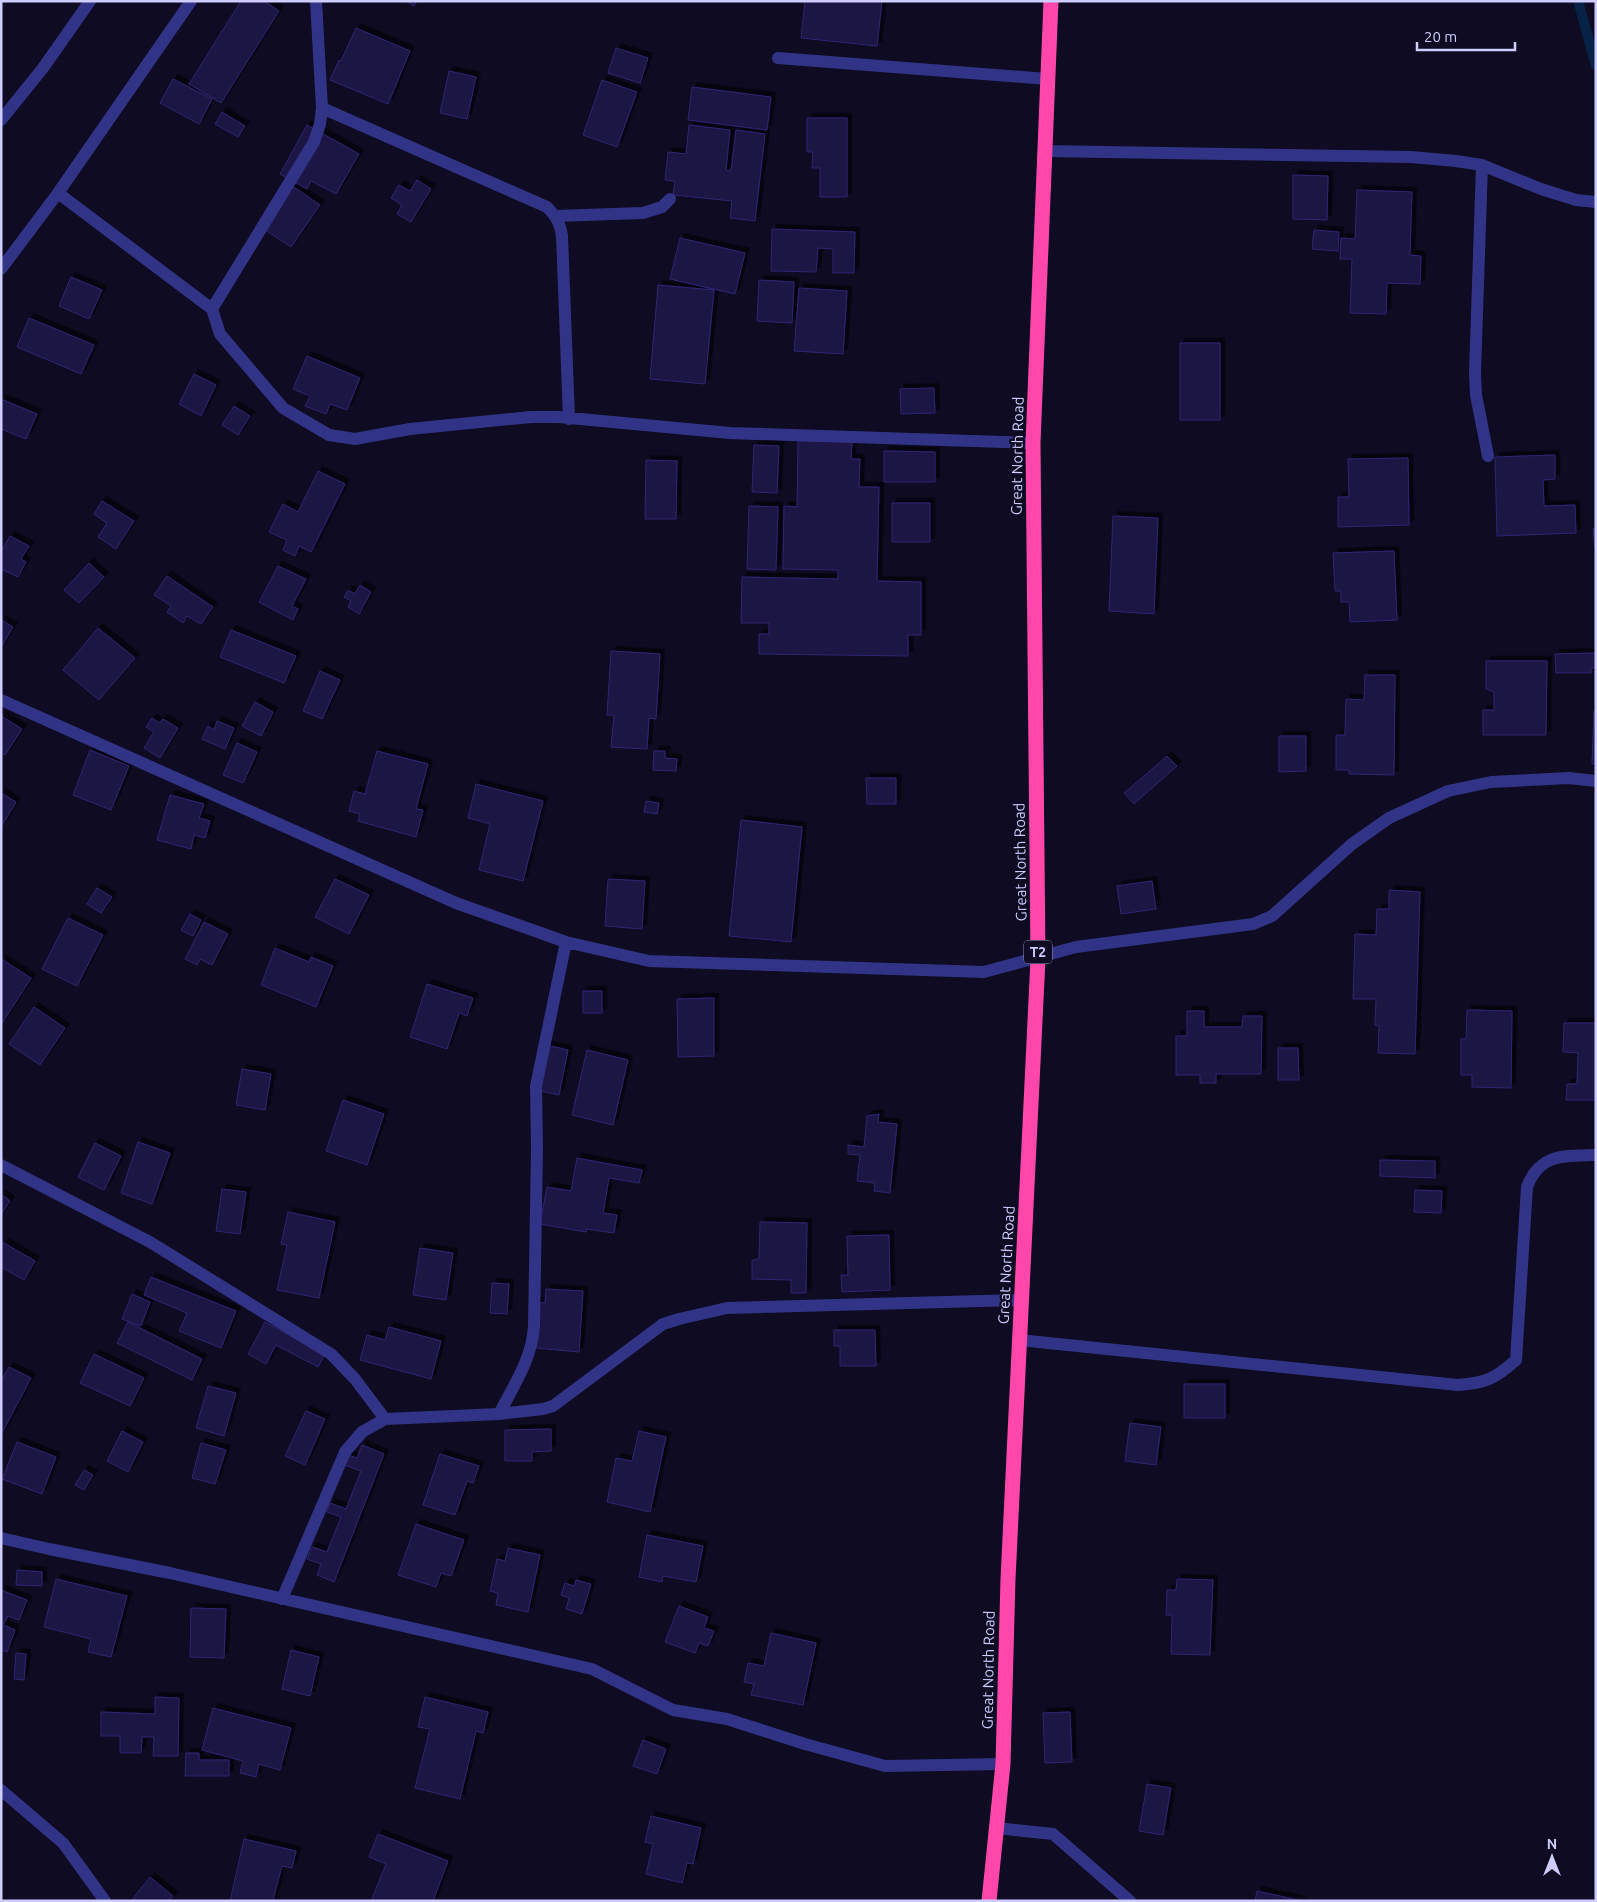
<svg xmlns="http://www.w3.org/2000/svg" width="1597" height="1902" font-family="Ubuntu,sans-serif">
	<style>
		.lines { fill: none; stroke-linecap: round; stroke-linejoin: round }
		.stream { stroke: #062246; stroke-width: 10 }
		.building { fill: #1c1545; stroke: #302573; filter: url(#shadow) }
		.minor { stroke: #313486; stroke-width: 12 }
		.highway { stroke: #ff47ab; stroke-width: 15 }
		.labels { text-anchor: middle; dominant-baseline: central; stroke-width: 4.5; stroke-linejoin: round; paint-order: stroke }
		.shield { fill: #0e0b22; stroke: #9592bd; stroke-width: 1 }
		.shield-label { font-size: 14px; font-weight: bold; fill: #cfccff }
		.street-label { font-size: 15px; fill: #cfccff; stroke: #0e0b22 }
	</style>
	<defs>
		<filter id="shadow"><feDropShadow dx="4.5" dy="-4.5" stdDeviation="0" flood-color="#0009"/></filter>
	</defs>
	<rect width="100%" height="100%" fill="#0e0b22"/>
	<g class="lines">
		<path class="stream" d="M 1578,1 L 1596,66"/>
	</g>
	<path class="building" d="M 241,1 L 264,1 L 279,11 L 221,103 L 189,84 Z
		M 406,1 L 417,1 L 414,6 Z
		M 805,1 L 882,1 L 877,46 L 801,38 Z
		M 356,28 L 410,51 L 388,104 L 330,80 L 339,60 L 341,61 Z
		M 616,48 L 648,58 L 640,83 L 608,73 Z
		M 449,71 L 476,77 L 467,119 L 440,113 Z
		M 173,79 L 212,99 L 199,124 L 160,103 Z
		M 602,80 L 637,92 L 617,147 L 583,135 Z
		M 692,87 L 771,97 L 767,130 L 688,120 Z
		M 222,112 L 245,126 L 238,137 L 215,124 Z
		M 807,118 L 847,118 L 847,197 L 820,197 L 820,168 L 812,168 L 813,152 L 807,152 Z
		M 307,125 L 359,154 L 336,194 L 311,181 L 307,189 L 280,174 Z
		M 689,125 L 730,130 L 726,170 L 731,171 L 736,130 L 765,134 L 755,221 L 730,218 L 732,201 L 673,195 L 675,181 L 665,180 L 668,152 L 686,154 Z
		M 1293,175 L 1328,176 L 1327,220 L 1293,219 Z
		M 417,180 L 431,189 L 411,222 L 397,214 L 402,205 L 391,198 L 399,185 L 410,191 Z
		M 288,183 L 320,205 L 291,247 L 259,226 Z
		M 1357,190 L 1412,192 L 1410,255 L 1421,256 L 1420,284 L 1387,283 L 1386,314 L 1350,313 L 1352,259 L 1340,259 L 1341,238 L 1355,239 Z
		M 772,229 L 855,232 L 854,273 L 833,273 L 833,249 L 818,248 L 816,272 L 771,271 Z
		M 1314,230 L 1339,232 L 1338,251 L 1312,249 Z
		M 680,238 L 745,253 L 735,294 L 670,279 Z
		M 71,277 L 102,290 L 89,319 L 59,306 Z
		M 759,280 L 794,282 L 792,323 L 757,321 Z
		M 658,285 L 714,290 L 705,384 L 650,379 Z
		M 799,288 L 847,291 L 843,354 L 794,351 Z
		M 29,318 L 94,345 L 81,374 L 17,347 Z
		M 1180,343 L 1220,343 L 1220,420 L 1180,420 Z
		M 307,356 L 360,378 L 347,410 L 330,404 L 326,414 L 305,406 L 310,396 L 293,389 Z
		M 194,374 L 216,385 L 201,416 L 179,404 Z
		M 934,388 L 935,413 L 901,414 L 900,389 Z
		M 1,399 L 37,414 L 26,439 L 1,429 Z
		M 234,406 L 250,416 L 238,435 L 222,425 Z
		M 798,441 L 852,442 L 851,459 L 860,459 L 859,487 L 879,487 L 877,581 L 921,582 L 921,635 L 908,635 L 908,656 L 759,654 L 759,634 L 769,634 L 769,623 L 741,623 L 742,577 L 838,579 L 838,570 L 783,569 L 784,506 L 797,507 Z
		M 754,445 L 779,446 L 777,493 L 752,492 Z
		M 884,451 L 935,452 L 935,482 L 884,482 Z
		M 1555,455 L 1555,479 L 1543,480 L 1544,506 L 1575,505 L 1576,533 L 1497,536 L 1495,457 Z
		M 1408,458 L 1409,525 L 1338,527 L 1338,497 L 1349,497 L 1348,459 Z
		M 646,460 L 677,461 L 676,519 L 645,519 Z
		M 318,471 L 345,484 L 311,552 L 299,546 L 295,556 L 283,550 L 287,540 L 269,532 L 283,504 L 298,512 Z
		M 102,501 L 134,521 L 116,549 L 98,537 L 107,523 L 94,514 Z
		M 892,503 L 930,503 L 930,542 L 892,542 Z
		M 749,506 L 778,507 L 776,570 L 747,569 Z
		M 1113,516 L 1158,518 L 1154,614 L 1109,611 Z
		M 1596,528 L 1596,549 L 1595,549 L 1593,529 Z
		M 10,536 L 29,546 L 21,559 L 26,562 L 18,577 L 1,569 L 1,552 Z
		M 1394,551 L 1397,620 L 1350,622 L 1349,602 L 1341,602 L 1341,591 L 1335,591 L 1333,553 Z
		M 89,563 L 104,577 L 79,603 L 64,590 Z
		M 278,566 L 306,579 L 292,606 L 298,609 L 293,620 L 259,602 Z
		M 167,576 L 213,607 L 201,624 L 187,616 L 183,623 L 167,612 L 171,606 L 154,595 Z
		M 360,585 L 371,592 L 359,614 L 348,607 L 351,601 L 344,597 L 348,590 L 355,594 Z
		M 1,620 L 13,627 L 1,647 Z
		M 98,628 L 135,658 L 99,700 L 63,670 Z
		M 231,630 L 296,656 L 284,683 L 220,657 Z
		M 611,651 L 660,654 L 656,719 L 649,718 L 647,749 L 611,747 L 614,715 L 607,715 Z
		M 1596,653 L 1596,668 L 1591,668 L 1591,673 L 1556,673 L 1555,654 Z
		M 1486,661 L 1547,661 L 1546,735 L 1483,735 L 1483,710 L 1494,710 L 1494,692 L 1486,689 Z
		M 320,671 L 340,680 L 322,719 L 303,711 Z
		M 1365,675 L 1395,675 L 1394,775 L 1349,774 L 1349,770 L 1336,770 L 1336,735 L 1345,735 L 1346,699 L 1364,700 Z
		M 255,702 L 273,712 L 261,736 L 242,726 Z
		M 1594,711 L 1596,711 L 1596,764 L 1592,764 Z
		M 1,716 L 22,729 L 5,755 L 1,752 Z
		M 152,718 L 159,723 L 163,719 L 178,728 L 160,758 L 144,748 L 154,732 L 146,727 Z
		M 217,721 L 234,728 L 225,749 L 202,739 L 208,726 L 214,730 Z
		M 1279,736 L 1306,736 L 1306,771 L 1279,772 Z
		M 237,743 L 257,752 L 243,783 L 223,775 Z
		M 90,750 L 129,766 L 111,810 L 73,795 Z
		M 377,751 L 428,764 L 416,809 L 423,810 L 416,837 L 358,821 L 360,814 L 349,811 L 354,791 L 365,794 Z
		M 654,751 L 665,751 L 665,758 L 677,759 L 676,771 L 653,770 Z
		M 1167,756 L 1177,766 L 1134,804 L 1124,793 Z
		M 866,778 L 896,778 L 896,804 L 867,804 Z
		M 476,784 L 543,801 L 523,881 L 479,870 L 490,824 L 468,818 Z
		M 1,793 L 16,802 L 1,827 Z
		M 170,795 L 204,804 L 199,818 L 210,821 L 205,838 L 194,835 L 191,849 L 157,840 Z
		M 646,801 L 659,803 L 657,814 L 644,812 Z
		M 741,820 L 802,827 L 791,942 L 729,936 Z
		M 335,879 L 369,895 L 349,934 L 315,917 Z
		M 608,879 L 645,881 L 642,929 L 605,926 Z
		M 1152,881 L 1156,909 L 1121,914 L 1117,886 Z
		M 97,888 L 112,897 L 101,913 L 87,904 Z
		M 1389,890 L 1420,892 L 1415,1054 L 1378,1053 L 1379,1026 L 1375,1025 L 1376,999 L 1353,999 L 1355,934 L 1376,935 L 1377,909 L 1389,909 Z
		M 190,914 L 201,920 L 193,936 L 181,930 Z
		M 68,918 L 103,935 L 77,986 L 42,969 Z
		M 204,922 L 228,934 L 212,965 L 200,959 L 197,965 L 185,959 Z
		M 275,948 L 309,962 L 311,957 L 333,966 L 316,1007 L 261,985 Z
		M 1,959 L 31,978 L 1,1025 Z
		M 427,984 L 473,998 L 467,1016 L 459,1013 L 447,1049 L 410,1037 Z
		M 583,991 L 602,991 L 602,1013 L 583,1013 Z
		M 714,998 L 714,1056 L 678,1057 L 677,999 Z
		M 34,1007 L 65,1028 L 40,1065 L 9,1044 Z
		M 1467,1010 L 1512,1011 L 1511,1088 L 1472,1087 L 1472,1075 L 1461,1075 L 1461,1039 L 1466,1039 Z
		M 1187,1011 L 1204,1011 L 1204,1027 L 1242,1027 L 1243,1016 L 1262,1016 L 1261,1074 L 1216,1074 L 1216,1083 L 1200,1083 L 1200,1075 L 1176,1075 L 1176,1036 L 1187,1036 Z
		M 1564,1023 L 1596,1023 L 1596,1100 L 1566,1100 L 1567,1084 L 1577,1084 L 1578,1053 L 1563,1052 Z
		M 541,1044 L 568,1050 L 559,1095 L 532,1089 Z
		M 1278,1048 L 1298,1048 L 1299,1080 L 1278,1080 Z
		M 587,1050 L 628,1060 L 613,1125 L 572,1115 Z
		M 242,1069 L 271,1074 L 265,1110 L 236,1105 Z
		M 343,1100 L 384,1114 L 367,1165 L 326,1151 Z
		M 879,1114 L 878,1122 L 897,1124 L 890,1193 L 874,1191 L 875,1183 L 857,1181 L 860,1155 L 848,1154 L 848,1145 L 864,1147 L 867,1116 Z
		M 138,1142 L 170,1153 L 152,1204 L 121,1193 Z
		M 95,1143 L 121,1156 L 104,1190 L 78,1177 Z
		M 577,1158 L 642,1170 L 639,1183 L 609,1178 L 603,1213 L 617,1215 L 614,1233 L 587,1229 L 586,1232 L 540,1224 L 547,1187 L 571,1191 Z
		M 1380,1160 L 1435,1161 L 1435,1178 L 1380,1176 Z
		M 222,1189 L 246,1192 L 240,1234 L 216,1231 Z
		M 1415,1190 L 1442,1191 L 1441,1213 L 1414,1212 Z
		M 1,1194 L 10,1201 L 1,1214 Z
		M 288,1212 L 335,1222 L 319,1298 L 277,1290 L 287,1245 L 281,1244 Z
		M 760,1222 L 807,1223 L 806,1293 L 791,1293 L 791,1280 L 752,1279 L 752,1261 L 759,1258 Z
		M 889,1235 L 890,1290 L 842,1292 L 841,1275 L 848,1275 L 847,1236 Z
		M 4,1243 L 35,1261 L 24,1280 L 1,1267 L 1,1247 Z
		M 420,1248 L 453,1253 L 446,1300 L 413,1295 Z
		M 151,1277 L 236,1311 L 221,1348 L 179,1331 L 187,1313 L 144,1295 Z
		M 492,1283 L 509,1284 L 507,1314 L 490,1313 Z
		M 546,1289 L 583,1291 L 579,1352 L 536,1348 L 533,1302 L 545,1303 Z
		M 132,1294 L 150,1302 L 141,1326 L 122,1319 Z
		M 128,1322 L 202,1359 L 192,1380 L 117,1343 Z
		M 265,1322 L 325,1355 L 318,1367 L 276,1345 L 266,1364 L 248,1354 Z
		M 389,1327 L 441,1341 L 431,1379 L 360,1360 L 367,1335 L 385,1340 Z
		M 834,1330 L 875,1330 L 876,1366 L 840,1366 L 840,1346 L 834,1346 Z
		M 94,1354 L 144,1378 L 130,1406 L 80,1383 Z
		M 9,1367 L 31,1378 L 1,1435 L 1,1381 Z
		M 1184,1384 L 1225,1384 L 1225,1418 L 1184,1418 Z
		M 208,1386 L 236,1393 L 224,1436 L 196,1428 Z
		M 306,1411 L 325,1419 L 305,1465 L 285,1456 Z
		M 1130,1423 L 1161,1427 L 1156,1465 L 1125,1461 Z
		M 551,1429 L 551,1451 L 532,1452 L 532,1461 L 505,1461 L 505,1430 Z
		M 122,1431 L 143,1442 L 128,1472 L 107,1461 Z
		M 639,1431 L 666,1437 L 650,1512 L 607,1502 L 616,1458 L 632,1461 Z
		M 17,1442 L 56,1457 L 42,1494 L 2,1479 Z
		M 201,1443 L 226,1450 L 215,1484 L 192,1478 Z
		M 362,1445 L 384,1454 L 334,1582 L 317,1575 L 321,1564 L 307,1559 L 312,1547 L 327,1552 L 341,1517 L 327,1512 L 330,1503 L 346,1509 L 361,1471 L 344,1465 L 348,1455 L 357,1458 Z
		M 440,1454 L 479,1466 L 473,1483 L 467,1481 L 455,1515 L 423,1505 Z
		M 84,1470 L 93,1475 L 84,1490 L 75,1485 Z
		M 416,1524 L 464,1540 L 451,1576 L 441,1573 L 436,1587 L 398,1575 Z
		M 647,1535 L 703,1546 L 696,1582 L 663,1576 L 662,1582 L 639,1577 Z
		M 508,1548 L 540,1555 L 528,1612 L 496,1605 L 498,1593 L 490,1591 L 497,1559 L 505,1561 Z
		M 17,1570 L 42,1572 L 42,1586 L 16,1585 Z
		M 56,1579 L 127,1596 L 111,1657 L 88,1652 L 91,1639 L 44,1627 Z
		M 1177,1579 L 1213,1580 L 1210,1655 L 1171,1654 L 1172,1615 L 1166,1615 L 1167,1590 L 1176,1590 Z
		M 576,1580 L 591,1584 L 582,1614 L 566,1609 L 569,1598 L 561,1595 L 565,1583 L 574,1586 Z
		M 1,1590 L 27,1600 L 19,1620 L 8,1616 L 3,1625 L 15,1630 L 7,1652 L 1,1650 Z
		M 679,1606 L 708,1617 L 704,1628 L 714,1631 L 708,1646 L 699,1643 L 695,1653 L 665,1642 Z
		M 191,1608 L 226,1609 L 224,1658 L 190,1657 Z
		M 771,1633 L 816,1643 L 803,1705 L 751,1695 L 754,1684 L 744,1682 L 748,1663 L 764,1666 Z
		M 291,1650 L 319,1657 L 310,1696 L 282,1689 Z
		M 16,1653 L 26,1654 L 24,1680 L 14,1679 Z
		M 155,1697 L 179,1698 L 178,1756 L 153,1756 L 154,1737 L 142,1737 L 141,1753 L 120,1753 L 120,1736 L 101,1736 L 101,1712 L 155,1714 Z
		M 425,1697 L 488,1712 L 483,1733 L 476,1731 L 460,1799 L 415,1788 L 430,1729 L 418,1727 Z
		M 213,1708 L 291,1728 L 280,1770 L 259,1764 L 256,1777 L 240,1773 L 243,1761 L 202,1750 Z
		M 1070,1712 L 1072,1762 L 1045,1763 L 1043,1713 Z
		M 643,1740 L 666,1749 L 657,1774 L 633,1766 Z
		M 186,1753 L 199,1753 L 199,1760 L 229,1760 L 229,1776 L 185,1776 Z
		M 1147,1784 L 1171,1788 L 1163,1835 L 1139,1831 Z
		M 651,1816 L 701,1828 L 693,1864 L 687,1863 L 682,1883 L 646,1874 L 653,1844 L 645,1842 Z
		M 378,1834 L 448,1861 L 433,1901 L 371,1901 L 386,1864 L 369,1857 Z
		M 244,1839 L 296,1851 L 292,1868 L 282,1866 L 273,1900 L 275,1901 L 230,1901 Z
		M 150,1877 L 173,1896 L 169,1901 L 131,1901 Z
		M 1257,1891 L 1302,1901 L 1255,1901 Z"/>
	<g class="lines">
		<path class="minor" d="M 778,58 L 1048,79
			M 322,108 L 547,207 C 556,216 560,223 562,236 L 569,419
			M 1,120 L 43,68 L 90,1
			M 1045,151 L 1411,157 L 1456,161 L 1482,165 L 1541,189 L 1576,200 L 1596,202
			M 1482,165 L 1475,373 L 1476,395 L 1488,456
			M 58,193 L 212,309 L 220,334 L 283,408 L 329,435 L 355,439 L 410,429 L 531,417 L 559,417 L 730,433 L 1033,443
			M 555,216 L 643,213 L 662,207 L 670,199
			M 1,269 L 58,193 L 191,1
			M 212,309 L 314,142 L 320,124 L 322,108 L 316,1
			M 1,700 L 456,903 L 566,942 L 649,961 L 984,972 L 1076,947 L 1253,924 L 1272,916 L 1352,844 L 1389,818 L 1448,791 L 1491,782 L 1569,778 L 1596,781
			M 1,1165 L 150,1242 L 331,1354 L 355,1379 L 385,1419
			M 1019,1340 L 1458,1385 C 1485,1383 1495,1379 1516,1360 L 1527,1187 C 1540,1153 1564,1156 1596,1155
			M 499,1414 C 514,1385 532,1359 534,1326 L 537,1148 L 536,1086 L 566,942
			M 1,1538 L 49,1549 L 170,1573 L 592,1669 L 673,1710 L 727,1719 L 805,1744 L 885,1766 L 1003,1764
			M 282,1599 L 345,1452 L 362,1432 L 385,1419 L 499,1414 L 543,1409 L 553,1406 L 663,1324 L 679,1319 L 727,1308 L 1022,1300
			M 1,1790 L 63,1843 L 105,1901
			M 996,1828 L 1053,1834 L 1130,1901"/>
		<path class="highway" d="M 989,1901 L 1003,1764 L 1008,1579 L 1038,959 L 1033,443 L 1051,1"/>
	</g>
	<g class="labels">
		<rect class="shield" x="1024" y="940.5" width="28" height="23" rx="4"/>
		<g class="shield-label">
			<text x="1038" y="952">T2</text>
		</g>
		<g class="street-label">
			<text transform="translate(1017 456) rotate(-89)">Great North Road</text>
			<text transform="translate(1020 862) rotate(-91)">Great North Road</text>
			<text transform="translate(1006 1265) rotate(-87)">Great North Road</text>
			<text transform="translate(988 1670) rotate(-89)">Great North Road</text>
		</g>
	</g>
	<rect width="1597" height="1902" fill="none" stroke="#cfccff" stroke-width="5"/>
	<g transform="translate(1552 1857)" stroke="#0e0b22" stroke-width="4" paint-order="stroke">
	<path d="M0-4L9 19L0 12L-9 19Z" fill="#cfccff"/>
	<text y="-8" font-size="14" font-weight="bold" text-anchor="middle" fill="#cfccff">N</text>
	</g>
	<path d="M1417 42v8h98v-8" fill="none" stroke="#cfccff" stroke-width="2.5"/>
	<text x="1424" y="42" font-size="15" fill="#cfccff" stroke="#0e0b22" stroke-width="4" paint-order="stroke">20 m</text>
</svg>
